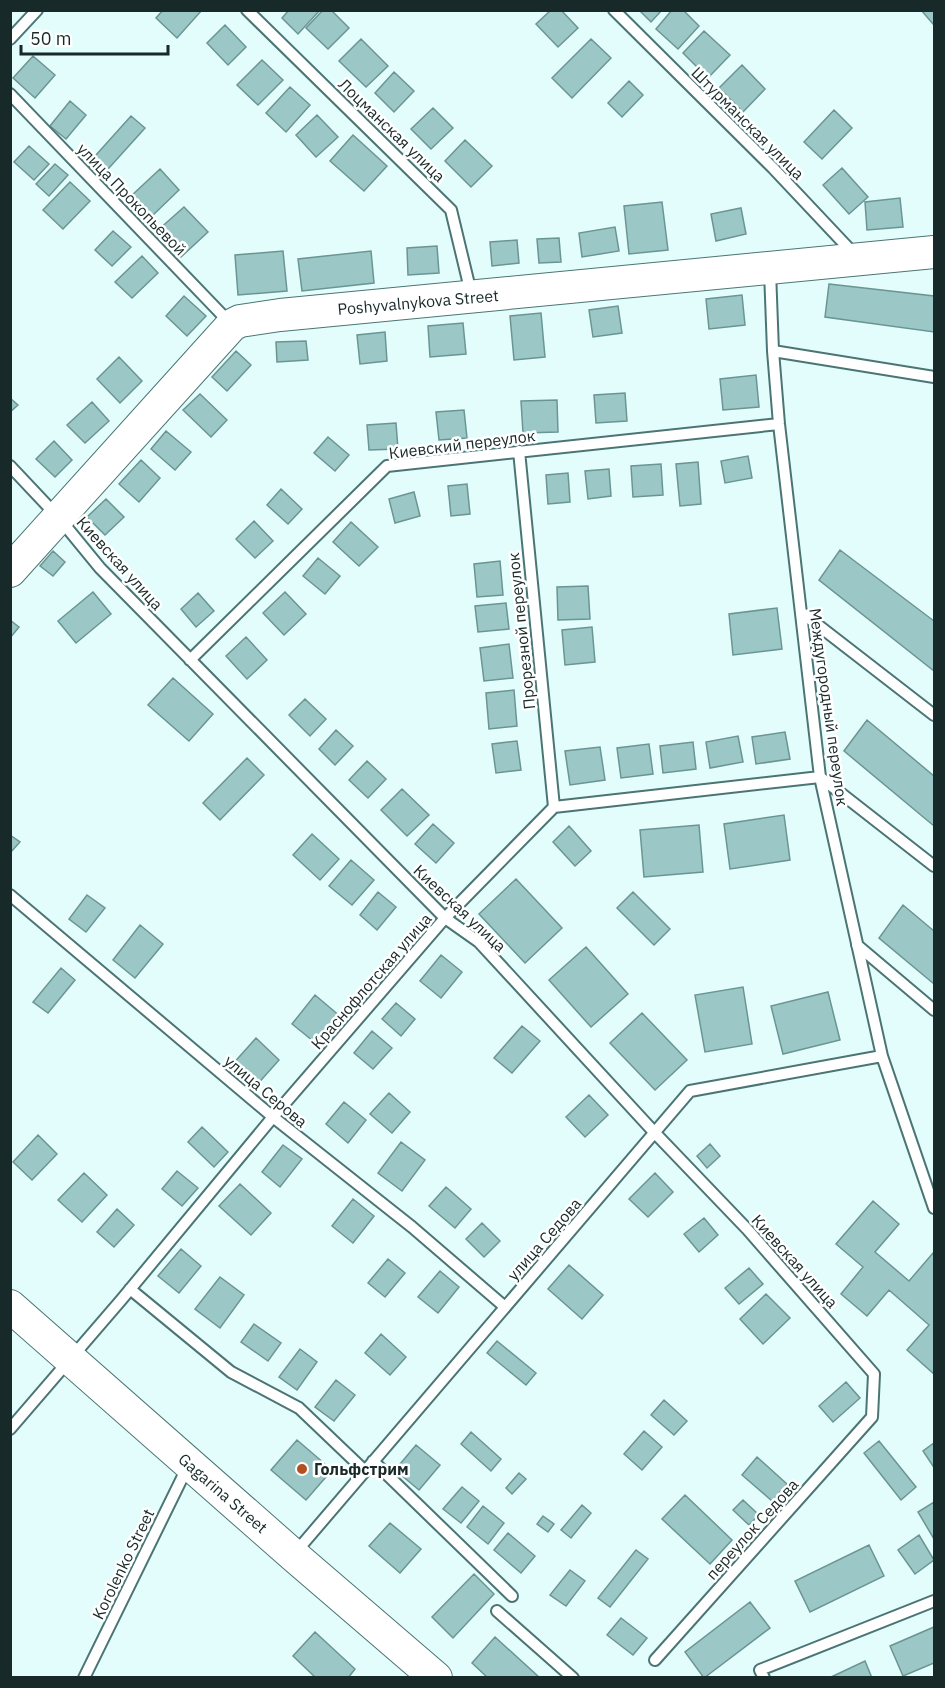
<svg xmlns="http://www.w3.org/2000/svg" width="945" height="1688" font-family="'IBM Plex Sans',sans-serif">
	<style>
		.building { fill: #9bc8c6; stroke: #6a9593; stroke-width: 1.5 }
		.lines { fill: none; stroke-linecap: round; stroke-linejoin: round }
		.lane-casing { stroke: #4b7574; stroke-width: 14 }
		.secondary-casing { stroke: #4b7574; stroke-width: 34 }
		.lane { stroke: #fff; stroke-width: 10 }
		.secondary { stroke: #fff; stroke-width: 32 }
		.poi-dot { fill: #b44f1f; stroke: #fff; stroke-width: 2 }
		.labels { text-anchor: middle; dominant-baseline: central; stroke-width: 5; stroke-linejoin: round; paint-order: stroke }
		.street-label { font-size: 16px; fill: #172928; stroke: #fff }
		.poi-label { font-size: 16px; font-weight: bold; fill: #172928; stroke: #fff; text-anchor: start }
	</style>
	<rect width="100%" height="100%" fill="#e2fdfc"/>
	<path class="building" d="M 163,10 L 202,10 L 177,38 L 156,18 Z
		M 289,10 L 320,10 L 298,34 L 282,18 Z
		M 323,10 L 331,10 L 349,28 L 328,49 L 306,28 Z
		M 551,10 L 561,10 L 578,28 L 558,47 L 536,24 Z
		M 639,10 L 662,10 L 651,22 Z
		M 672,10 L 683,10 L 699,26 L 678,49 L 656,29 Z
		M 921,10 L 934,10 L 934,23 L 933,24 Z
		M 225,25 L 246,47 L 228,65 L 207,43 Z
		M 704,31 L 730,55 L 708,78 L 683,53 Z
		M 361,39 L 388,66 L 366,87 L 339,61 Z
		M 591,39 L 611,58 L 572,98 L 552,78 Z
		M 33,56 L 55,75 L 35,98 L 13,78 Z
		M 262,60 L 283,80 L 258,105 L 237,85 Z
		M 742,65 L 765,89 L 743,112 L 719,88 Z
		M 394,72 L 414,91 L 394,112 L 375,93 Z
		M 629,81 L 643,95 L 622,117 L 608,103 Z
		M 290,87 L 310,105 L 286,132 L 266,113 Z
		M 70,101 L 86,115 L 66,139 L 50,126 Z
		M 433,108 L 453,128 L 431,149 L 411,129 Z
		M 834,110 L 852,128 L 822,159 L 804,142 Z
		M 317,115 L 338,137 L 316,157 L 296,135 Z
		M 131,116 L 145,128 L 100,178 L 87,165 Z
		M 353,135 L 387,166 L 364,191 L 330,161 Z
		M 465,140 L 492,166 L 471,187 L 445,161 Z
		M 29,146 L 49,164 L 34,180 L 14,162 Z
		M 55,164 L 68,175 L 49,196 L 36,184 Z
		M 842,168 L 868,197 L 849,214 L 823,185 Z
		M 160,169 L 179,190 L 150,218 L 130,197 Z
		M 70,182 L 90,201 L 63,229 L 43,210 Z
		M 900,198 L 903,227 L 867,230 L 865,202 Z
		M 662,202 L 668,250 L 629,254 L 624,206 Z
		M 184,207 L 208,232 L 181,257 L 157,231 Z
		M 741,208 L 746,234 L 716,241 L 711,214 Z
		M 615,227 L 619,251 L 582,257 L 579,233 Z
		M 113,231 L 131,247 L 112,266 L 95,250 Z
		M 559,238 L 561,262 L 539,263 L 537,239 Z
		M 517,240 L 519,263 L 492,266 L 490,242 Z
		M 437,246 L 439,273 L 408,275 L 407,248 Z
		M 283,251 L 287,291 L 238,295 L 235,255 Z
		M 371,251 L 374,283 L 302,291 L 298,259 Z
		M 142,256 L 158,273 L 132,298 L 115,282 Z
		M 829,284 L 934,296 L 934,332 L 825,317 Z
		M 742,295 L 745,325 L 709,329 L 706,299 Z
		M 184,296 L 206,316 L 187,336 L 166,316 Z
		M 618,306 L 622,333 L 593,337 L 589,310 Z
		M 541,313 L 545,357 L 514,360 L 510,316 Z
		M 463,323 L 466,354 L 430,357 L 428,326 Z
		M 385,332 L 387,361 L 360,364 L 357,335 Z
		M 306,341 L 308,360 L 277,362 L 276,342 Z
		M 236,351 L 251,365 L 227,391 L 212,377 Z
		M 119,357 L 142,381 L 120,403 L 97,379 Z
		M 756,375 L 759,407 L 723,410 L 720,379 Z
		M 625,393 L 627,421 L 596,423 L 594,395 Z
		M 200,394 L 227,420 L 211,437 L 183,410 Z
		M 10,398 L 18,405 L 10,412 Z
		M 557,400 L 558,432 L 523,433 L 521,401 Z
		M 92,402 L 109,421 L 85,443 L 67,425 Z
		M 464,410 L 467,438 L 439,440 L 436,412 Z
		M 396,423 L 398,449 L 369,450 L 367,425 Z
		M 166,431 L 191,452 L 175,470 L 151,449 Z
		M 328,437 L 349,455 L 335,471 L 314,453 Z
		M 54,441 L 72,460 L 55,477 L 36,459 Z
		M 748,456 L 752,478 L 725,483 L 721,461 Z
		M 141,460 L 160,478 L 139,502 L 119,484 Z
		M 698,462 L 701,504 L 680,506 L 676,464 Z
		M 661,464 L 663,495 L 633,497 L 631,466 Z
		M 609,469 L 611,496 L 588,499 L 585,471 Z
		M 568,473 L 570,502 L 548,504 L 546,475 Z
		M 467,484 L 470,514 L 451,516 L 448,486 Z
		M 281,489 L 302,509 L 288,524 L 267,505 Z
		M 414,492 L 420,516 L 395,523 L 389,499 Z
		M 106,499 L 124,517 L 105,535 L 87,517 Z
		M 254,521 L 273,541 L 255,558 L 236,539 Z
		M 351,522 L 378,547 L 359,566 L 333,542 Z
		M 840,550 L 934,621 L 934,671 L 819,580 Z
		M 53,551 L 65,562 L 53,576 L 40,566 Z
		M 318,558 L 340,576 L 325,594 L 303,576 Z
		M 500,561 L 503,595 L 477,597 L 474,564 Z
		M 588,586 L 590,619 L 558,620 L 557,587 Z
		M 93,592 L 111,614 L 76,643 L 58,621 Z
		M 285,592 L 306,614 L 284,635 L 263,613 Z
		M 198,593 L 214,611 L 196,627 L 181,609 Z
		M 506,603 L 509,629 L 478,632 L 475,606 Z
		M 777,608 L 782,649 L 733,655 L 729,614 Z
		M 10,620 L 19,627 L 10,638 Z
		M 592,627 L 595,662 L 565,665 L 562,630 Z
		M 246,637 L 267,660 L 247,679 L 226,656 Z
		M 509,644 L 513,678 L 484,681 L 480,648 Z
		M 173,678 L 213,714 L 189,741 L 148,705 Z
		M 514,690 L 517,726 L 489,729 L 486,693 Z
		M 305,699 L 326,719 L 310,736 L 289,715 Z
		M 867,720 L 934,776 L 934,826 L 844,751 Z
		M 336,730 L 353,746 L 335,765 L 319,749 Z
		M 785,732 L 790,759 L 756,764 L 752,737 Z
		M 738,736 L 743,762 L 710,768 L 706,742 Z
		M 517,741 L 521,770 L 496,773 L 492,744 Z
		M 693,742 L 696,769 L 663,773 L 660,746 Z
		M 649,744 L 653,774 L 621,778 L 617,748 Z
		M 600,747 L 605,780 L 570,785 L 565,751 Z
		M 247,758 L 264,775 L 220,820 L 203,803 Z
		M 367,761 L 386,779 L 368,798 L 349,780 Z
		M 402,789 L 429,815 L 407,836 L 381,810 Z
		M 784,815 L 790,860 L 730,869 L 724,824 Z
		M 433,824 L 454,843 L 436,863 L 415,844 Z
		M 699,825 L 703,872 L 644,877 L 640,830 Z
		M 569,826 L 591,851 L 575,866 L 553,842 Z
		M 312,834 L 339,859 L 320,880 L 293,855 Z
		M 10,835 L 20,842 L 10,853 Z
		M 351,860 L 374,880 L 352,905 L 329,886 Z
		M 516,879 L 562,928 L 525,963 L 479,914 Z
		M 378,892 L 396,907 L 377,930 L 360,915 Z
		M 633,892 L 670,929 L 654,945 L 617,908 Z
		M 87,895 L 105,908 L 86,932 L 69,919 Z
		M 903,905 L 934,931 L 934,984 L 879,938 Z
		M 140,925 L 163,944 L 135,978 L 113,960 Z
		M 586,947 L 628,994 L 591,1027 L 549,980 Z
		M 441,955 L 462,972 L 441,998 L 420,981 Z
		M 61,968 L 75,980 L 48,1013 L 33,1002 Z
		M 743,987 L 752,1044 L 705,1052 L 695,995 Z
		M 828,992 L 840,1040 L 783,1054 L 771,1006 Z
		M 315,995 L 341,1017 L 318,1045 L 292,1024 Z
		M 396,1003 L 415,1019 L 401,1036 L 382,1019 Z
		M 642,1013 L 687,1060 L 655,1090 L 610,1043 Z
		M 522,1026 L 540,1041 L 512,1073 L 494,1058 Z
		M 372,1031 L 392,1048 L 373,1069 L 354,1053 Z
		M 256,1038 L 279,1060 L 255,1087 L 231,1066 Z
		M 389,1093 L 410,1112 L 392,1133 L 370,1114 Z
		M 589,1095 L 608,1115 L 585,1137 L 566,1117 Z
		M 344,1102 L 366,1120 L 348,1143 L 326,1124 Z
		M 202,1127 L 228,1152 L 214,1167 L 188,1142 Z
		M 38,1135 L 57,1154 L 32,1180 L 13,1162 Z
		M 401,1142 L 425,1160 L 402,1191 L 378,1173 Z
		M 710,1144 L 720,1156 L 707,1168 L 697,1156 Z
		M 283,1145 L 302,1159 L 280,1187 L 262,1172 Z
		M 177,1171 L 198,1188 L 182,1206 L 162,1189 Z
		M 84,1173 L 107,1195 L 82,1222 L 58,1200 Z
		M 655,1173 L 673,1192 L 648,1217 L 629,1199 Z
		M 240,1184 L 271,1213 L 251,1235 L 219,1206 Z
		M 446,1187 L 471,1209 L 455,1228 L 429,1206 Z
		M 353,1199 L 374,1216 L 353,1243 L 332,1226 Z
		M 873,1201 L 899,1224 L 875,1252 L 909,1281 L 933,1253 L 934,1255 L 934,1374 L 907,1350 L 929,1325 L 889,1290 L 867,1316 L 841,1294 L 863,1267 L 836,1244 Z
		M 117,1209 L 134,1225 L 114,1247 L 97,1232 Z
		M 704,1218 L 718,1235 L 699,1252 L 684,1234 Z
		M 482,1223 L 500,1241 L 484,1257 L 466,1239 Z
		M 181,1249 L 201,1266 L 179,1293 L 158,1276 Z
		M 388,1259 L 405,1273 L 385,1297 L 368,1283 Z
		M 569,1265 L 603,1295 L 582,1319 L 548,1289 Z
		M 749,1268 L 763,1284 L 739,1304 L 725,1288 Z
		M 440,1271 L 459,1287 L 438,1313 L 418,1297 Z
		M 220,1277 L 244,1295 L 220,1328 L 195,1309 Z
		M 766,1294 L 790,1318 L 763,1344 L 740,1319 Z
		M 254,1324 L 281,1343 L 268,1361 L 241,1342 Z
		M 381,1334 L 406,1357 L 390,1375 L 365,1353 Z
		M 497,1341 L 536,1373 L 526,1385 L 487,1353 Z
		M 300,1349 L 317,1362 L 297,1390 L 279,1377 Z
		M 336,1380 L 355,1395 L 334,1421 L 315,1407 Z
		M 846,1382 L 860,1398 L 833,1422 L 819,1406 Z
		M 664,1400 L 687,1421 L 674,1435 L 651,1415 Z
		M 644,1431 L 662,1447 L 642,1470 L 624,1454 Z
		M 471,1432 L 501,1459 L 491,1471 L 461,1444 Z
		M 297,1440 L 332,1470 L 306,1500 L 271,1470 Z
		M 879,1441 L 916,1487 L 901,1500 L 864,1453 Z
		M 934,1443 L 934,1465 L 933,1466 L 923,1451 Z
		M 416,1445 L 440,1465 L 419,1490 L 395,1470 Z
		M 757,1457 L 787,1484 L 772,1501 L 742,1475 Z
		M 519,1473 L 526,1479 L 512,1494 L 506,1488 Z
		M 462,1487 L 479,1501 L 461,1523 L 443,1509 Z
		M 685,1495 L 732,1540 L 710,1564 L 662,1519 Z
		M 743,1500 L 759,1515 L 749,1525 L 733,1510 Z
		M 934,1502 L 934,1539 L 918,1512 Z
		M 582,1505 L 591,1513 L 571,1538 L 561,1530 Z
		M 483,1506 L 504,1523 L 488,1544 L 467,1527 Z
		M 543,1516 L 554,1524 L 548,1532 L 537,1524 Z
		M 390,1523 L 421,1549 L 400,1573 L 369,1546 Z
		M 508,1533 L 535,1556 L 521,1573 L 494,1550 Z
		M 919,1535 L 934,1560 L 915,1574 L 898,1550 Z
		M 869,1545 L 884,1576 L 810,1612 L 795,1581 Z
		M 636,1550 L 648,1559 L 610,1607 L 598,1598 Z
		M 570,1570 L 585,1581 L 566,1606 L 550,1595 Z
		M 474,1574 L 494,1594 L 453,1638 L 432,1617 Z
		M 750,1602 L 770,1628 L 704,1678 L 685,1652 Z
		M 621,1618 L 647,1638 L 633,1655 L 607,1635 Z
		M 934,1627 L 934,1663 L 903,1676 L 890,1646 Z
		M 315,1632 L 355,1669 L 348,1678 L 316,1678 L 293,1656 Z
		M 495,1637 L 540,1678 L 488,1678 L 472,1663 Z
		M 865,1661 L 872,1678 L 829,1678 Z"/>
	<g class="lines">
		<defs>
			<path id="lane" d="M 247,10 L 451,210 L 471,293
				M 614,10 L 773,168 L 854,254
				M 10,39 L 37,10
				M 10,94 L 230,323
				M 770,271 L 773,351 L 779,424 L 820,777 L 882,1056 L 934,1208
				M 773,351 L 934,377
				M 519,451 L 554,807
				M 10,466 L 59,518 L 100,568 L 445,918 L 479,942 L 654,1132 L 747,1229 L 874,1374 L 872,1417 L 655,1660
				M 801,612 L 934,715
				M 190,660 L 387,466 L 779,424
				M 10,895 L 273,1117 L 412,1227 L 505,1307
				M 857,945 L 934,1010
				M 130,1289 L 231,1372 L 299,1408 L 365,1471
				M 10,1429 L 122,1299 L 273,1117 L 445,918 L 554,807 L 820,777 L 934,866
				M 373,1461 L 512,1596
				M 295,1553 L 690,1091 L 882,1056
				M 497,1611 L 573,1678
				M 84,1678 L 187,1468
				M 764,1678 L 760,1670 L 934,1601"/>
			<path id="secondary" d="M 10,571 L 232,325 L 240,321 L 280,315 L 934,252
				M 10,1306 L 293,1555 L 436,1678"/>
		</defs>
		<use href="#lane" class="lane-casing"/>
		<use href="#secondary" class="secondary-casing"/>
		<use href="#lane" class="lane"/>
		<use href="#secondary" class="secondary"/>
	</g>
	<circle class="poi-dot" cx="302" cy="1469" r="6"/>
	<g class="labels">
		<g class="street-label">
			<text transform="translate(748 123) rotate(45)">Штурманская улица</text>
			<text transform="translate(392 130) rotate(44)">Лоцманская улица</text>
			<text transform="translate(132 199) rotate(46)">улица Прокопьевой</text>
			<text transform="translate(418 302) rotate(-5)">Poshyvalnykova Street</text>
			<text transform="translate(462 444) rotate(-7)">Киевский переулок</text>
			<text transform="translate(120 563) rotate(48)">Киевская улица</text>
			<text transform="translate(521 631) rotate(-96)">Прорезной переулок</text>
			<text transform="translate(829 707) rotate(82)">Междугородный переулок</text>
			<text transform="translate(460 908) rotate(43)">Киевская улица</text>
			<text transform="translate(371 981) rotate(-49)">Краснофлотская улица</text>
			<text transform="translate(266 1091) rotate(40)">улица Серова</text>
			<text transform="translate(544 1239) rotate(-49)">улица Седова</text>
			<text transform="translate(795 1261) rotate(48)">Киевская улица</text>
			<text transform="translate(223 1493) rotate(41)">Gagarina Street</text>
			<text transform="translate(752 1529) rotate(-48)">переулок Седова</text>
			<text transform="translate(123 1564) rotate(-64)">Korolenko Street</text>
		</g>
		<g class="poi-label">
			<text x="314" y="1469">Гольфстрим</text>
		</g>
	</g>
	<rect width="945" height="1688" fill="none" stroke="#172928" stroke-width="24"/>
	<path d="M21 45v9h147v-9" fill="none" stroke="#172928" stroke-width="3"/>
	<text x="30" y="45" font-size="18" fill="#172928" stroke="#ffffff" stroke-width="4.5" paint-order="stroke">50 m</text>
</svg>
